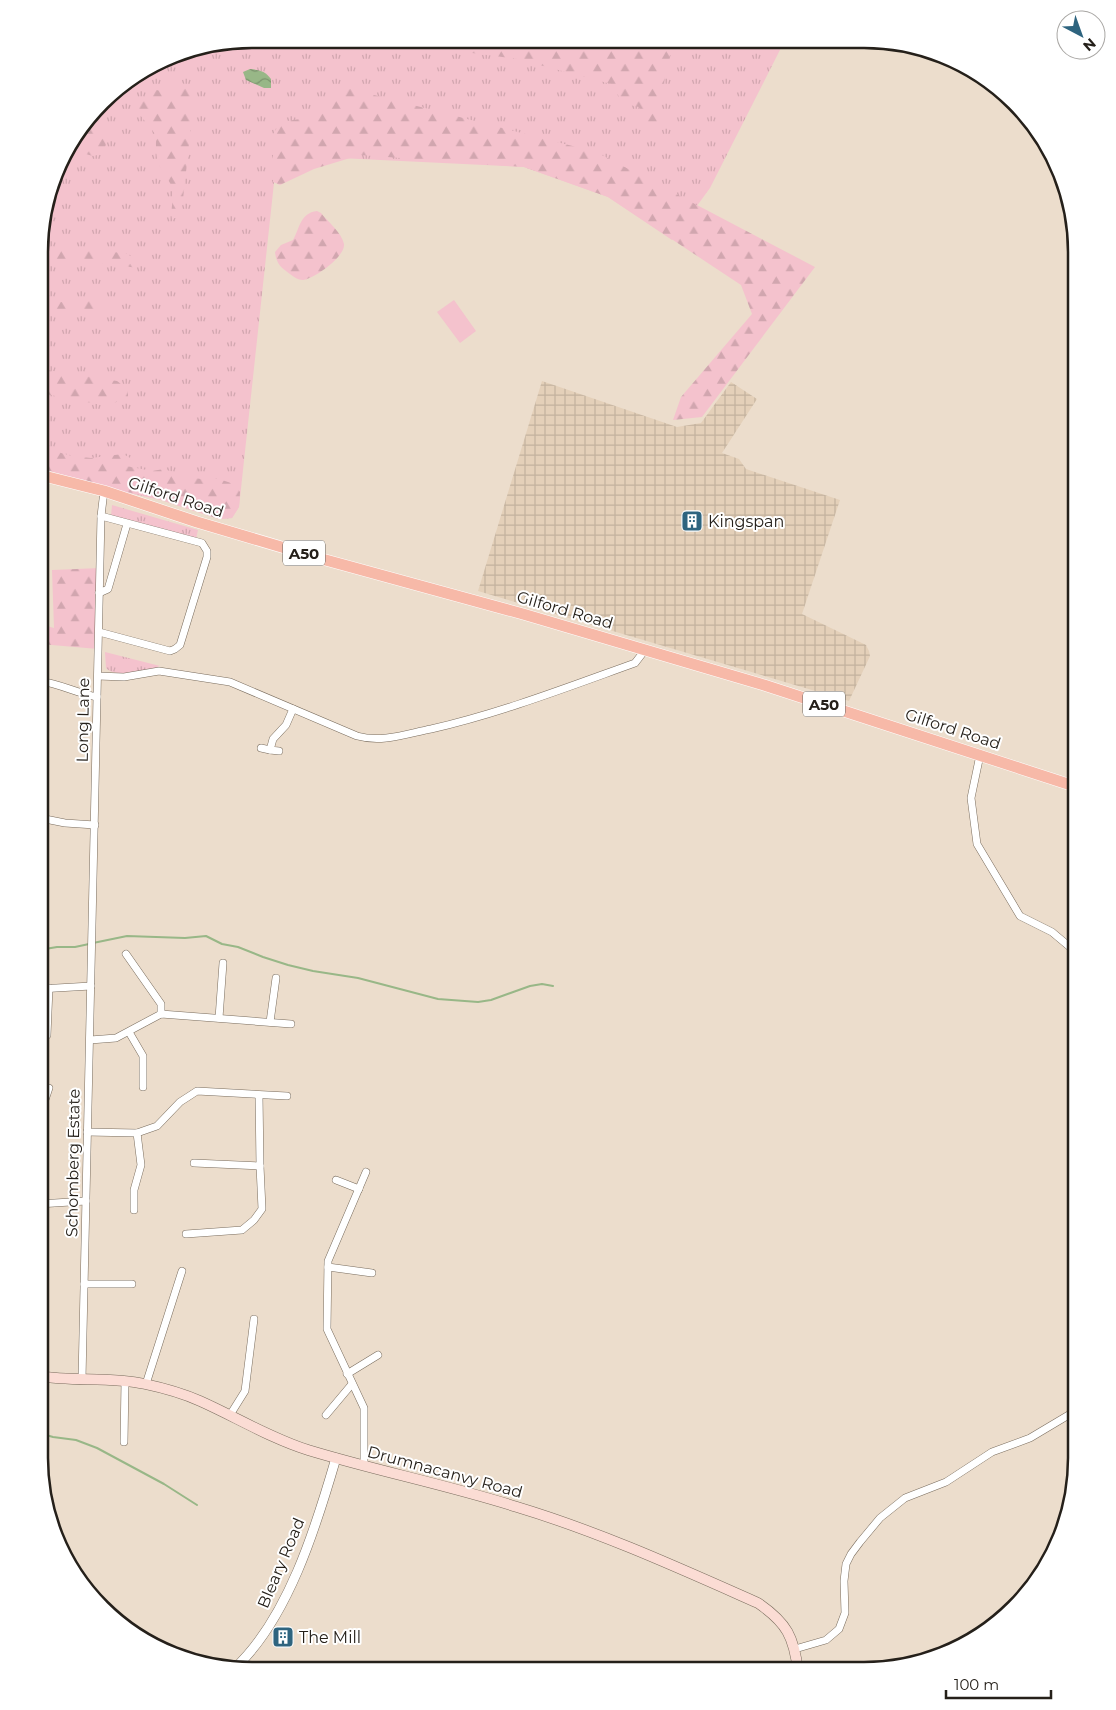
<svg xmlns="http://www.w3.org/2000/svg" width="1116" height="1710" font-family="Montserrat,sans-serif">
	<defs>
		<pattern id="industrial-grid" width="8" height="8" patternUnits="userSpaceOnUse" patternTransform="scale(1.25)"><rect width="8" height="8" fill="#e4d0b9"/><path d="M0 4h8M4 0v8" fill="none" stroke="#c3b29e"/></pattern>
		<pattern id="grass-tufts" width="24" height="20" patternUnits="userSpaceOnUse" patternTransform="scale(1.25)"><rect width="24" height="20" fill="#f4c2cd"/><path d="M3 7l-1-3M5 7V3M7 7l1-3M15 17l-1-3M17 17v-4M19 17l1-3" fill="none" stroke="#d1a6af"/></pattern>
		<pattern id="forest-firs" width="22" height="20" patternUnits="userSpaceOnUse" patternTransform="scale(1.25)"><rect width="22" height="20" fill="#f4c2cd"/><path d="M5 1l3.5 6h-7zM16 11l3.5 6h-7z" fill="#d1a6af"/></pattern>
		<pattern id="water-waves" width="16" height="10" patternUnits="userSpaceOnUse" patternTransform="scale(1.25)"><rect width="16" height="10" fill="#98b787"/><path d="M0 5q4-4 8 0t8 0" fill="none" stroke="#7c946e"/></pattern>
	</defs>
	<rect width="100%" height="100%" fill="#ecddcc"/>
	<path fill="url(#industrial-grid)" d="M 542,381 L 677,427 L 701,423 L 731,382 L 757,399 L 722,453 L 739,459 L 746,469 L 840,500 L 802,614 L 866,645 L 869,651 L 870,656 L 849,701 L 478,591 Z"/>
	<g fill="url(#grass-tufts)">
		<path d="M 252,39 L 785,40 L 710,188 L 672,240 L 608,197 L 524,167 L 277,155 L 239,507 L 232,518 L 219,519 L 161,500 L 120,491 L 40,468 L 41,224 L 61,157 L 111,92 L 170,55 Z"/>
		<path d="M 112,505 L 198,530 L 196,539 L 111,516 Z"/>
		<path d="M 105,652 L 160,666 C 148,671 114,678 106,668 Z"/>
	</g>
	<g fill="url(#forest-firs)">
		<path d="M 459,40 L 651,45 L 656,40 L 675,40 L 667,64 L 656,136 L 647,137 L 642,112 L 639,107 C 624,105 618,97 611,84 L 517,59 L 457,51 Z"/>
		<path d="M 182,83 L 192,88 L 190,136 L 182,208 L 178,217 L 172,219 C 170,208 175,197 172,187 C 169,180 165,176 162,170 C 155,161 156,146 156,135 L 137,111 L 139,103 L 155,90 L 167,91 Z"/>
		<path d="M 339,86 L 596,152 L 815,267 L 702,417 L 673,420 L 681,397 L 752,314 L 741,285 L 608,197 L 524,167 L 360,155 L 314,169 L 280,185 L 273,182 L 273,134 L 281,122 L 312,117 Z"/>
		<path d="M 94,114 C 103,129 112,137 102,154 L 93,156 L 67,149 Z"/>
		<path d="M 317,211 L 321,213 C 328,222 342,233 344,244 C 346,256 314,279 303,280 C 297,280 291,275 286,271 C 279,266 276,261 275,252 L 281,245 L 293,240 C 300,228 300,213 317,211 Z"/>
		<path d="M 41,246 L 125,253 L 140,261 L 139,265 C 134,269 129,267 123,265 L 66,262 L 40,259 Z"/>
		<path d="M 83,298 L 101,300 L 107,305 C 94,316 58,314 40,313 L 40,302 L 65,302 Z"/>
		<path d="M 40,369 L 117,381 L 128,389 L 128,397 L 107,406 L 40,393 Z"/>
		<path d="M 40,447 L 72,456 L 91,458 L 123,454 L 132,459 L 126,466 L 152,471 L 164,469 L 187,477 L 201,479 L 219,479 L 234,484 L 240,492 L 239,507 L 232,518 L 219,519 L 161,500 L 99,485 L 40,468 Z"/>
		<path d="M 100,568 L 98,649 L 40,644 L 40,624 L 54,628 L 52,570 Z"/>
	</g>
	<path fill="#f4c2cd" d="M 454,300 L 476,331 L 460,343 L 437,312 Z"/>
	<path fill="url(#water-waves)" d="M 250,69 C 260,70 265,71 271,79 L 271,88 L 264,88 L 246,80 L 243,72 Z"/>
	<g fill="none" stroke-linecap="round" stroke-linejoin="round">
		<g stroke="#98b787" stroke-width="2">
			<path d="M 93,943 L 127,936 L 185,938 L 206,936 L 222,944 L 238,947 L 263,957 L 288,965 L 313,971 L 358,978 L 438,999 L 478,1002 L 491,1000 L 530,986 L 542,984 L 553,986"/>
			<path d="M 39,950 L 57,947 L 75,947 L 89,944"/>
			<path d="M 39,1433 L 53,1437 L 76,1440 L 97,1448 L 164,1484 L 197,1505"/>
		</g>
		<g stroke="#796c5d" stroke-width="8">
			<g id="minor">
				<path d="M 99,593 L 108,589 L 127,524"/>
				<path d="M 99,632 L 170,651 L 175,649 L 180,645 L 207,557 L 207,551 L 202,543 L 101,516"/>
				<path d="M 98,676 L 124,677 L 159,671 L 230,682 L 357,736 C 382,743 406,734 431,729 C 501,713 568,687 635,663 L 645,650"/>
				<path d="M 40,681 C 60,684 77,693 97,697"/>
				<path d="M 261,748 L 270,750"/>
				<path d="M 279,751 L 270,750 L 273,739 L 286,725 L 293,709"/>
				<path d="M 980,755 L 971,798 L 977,844 L 1020,916 L 1052,932 L 1077,953"/>
				<path d="M 40,780 L 45,781"/>
				<path d="M 40,818 L 65,823 L 95,825"/>
				<path d="M 40,879 L 44,879"/>
				<path d="M 126,954 L 161,1004 L 161,1014"/>
				<path d="M 39,989 L 91,986"/>
				<path d="M 219,1018 L 223,963"/>
				<path d="M 270,1022 L 276,978"/>
				<path d="M 129,1032 L 143,1056 L 143,1087"/>
				<path d="M 47,1035 L 49,988"/>
				<path d="M 90,1040 L 116,1038 L 161,1014 L 291,1024"/>
				<path d="M 39,1118 L 49,1088"/>
				<path d="M 87,1132 L 137,1133 L 157,1126 L 180,1102 L 197,1091 L 287,1096"/>
				<path d="M 194,1163 L 260,1166"/>
				<path d="M 336,1180 L 359,1189"/>
				<path d="M 39,1193 L 42,1164 L 39,1157"/>
				<path d="M 39,1204 L 86,1201"/>
				<path d="M 134,1210 L 134,1190 L 141,1165 L 137,1133"/>
				<path d="M 186,1234 L 242,1230 L 254,1220 L 262,1209 L 260,1166 L 259,1095"/>
				<path d="M 328,1267 L 372,1273"/>
				<path d="M 84,1284 L 132,1284"/>
				<path d="M 347,1374 L 378,1355"/>
				<path d="M 82,1379 L 101,516 L 104,491"/>
				<path d="M 146,1384 L 182,1271"/>
				<path d="M 230,1415 L 245,1391 L 254,1319"/>
				<path d="M 326,1415 L 352,1384"/>
				<path d="M 124,1442 L 125,1382"/>
				<path d="M 364,1466 L 364,1408 L 327,1329 L 328,1261 L 366,1172"/>
				<path d="M 795,1649 L 826,1640 L 839,1629 L 845,1613 L 844,1581 L 846,1564 L 851,1554 L 860,1542 L 880,1518 L 905,1498 L 946,1482 L 992,1452 L 1030,1438 L 1077,1410"/>
			</g>
		</g>
		<g stroke="#796c5d" stroke-width="10">
			<path id="tertiary" d="M 234,1669 C 288,1619 316,1527 336,1458"/>
		</g>
		<g stroke="#796c5d" stroke-width="11">
			<path id="secondary" d="M 39,1376 C 74,1382 110,1376 145,1384 C 164,1388 182,1393 200,1401 C 236,1417 270,1438 308,1450 C 377,1471 448,1485 517,1507 C 600,1532 679,1568 758,1603 C 787,1623 794,1637 798,1671"/>
		</g>
		<g stroke="#fff" stroke-width="12">
			<path id="primary" d="M 40,475 L 104,491 L 197,522 L 322,559 L 523,614 L 764,685 L 1077,787"/>
		</g>
		<use href="#minor" stroke="#fff" stroke-width="7"/>
		<use href="#tertiary" stroke="#fff" stroke-width="9"/>
		<use href="#secondary" stroke="#fbdcd4" stroke-width="10"/>
		<use href="#primary" stroke="#f7b9a8" stroke-width="11"/>
	</g>
	<defs>
		<g id="building-square" transform="scale(1.125)"><rect x="-9" y="-9" width="18" height="18" rx="4" fill="#2e647f" stroke="#fff"/><path d="M-4-6H4V6H1V3H-1V6H-4ZM-2.5-4.3h1.7v1.8h-1.7ZM.8-4.3h1.7v1.8H.8ZM-2.5-1h1.7V.8h-1.7ZM.8-1h1.7V.8H.8Z" fill="#fff"/></g>
	</defs>
	<g fill-rule="evenodd">
		<use href="#building-square" x="692" y="521"/>
		<use href="#building-square" x="283" y="1637"/>
	</g>
	<g text-anchor="middle" dominant-baseline="central" stroke-width="4" stroke-linejoin="round" paint-order="stroke">
		<g fill="#fff" stroke="#66635f" stroke-width="1">
			<rect x="283" y="540.5" width="42" height="25" rx="4"/>
			<rect x="803" y="691.5" width="42" height="25" rx="4"/>
		</g>
		<g font-size="15" font-weight="bold" fill="#25201a">
			<text x="304" y="553">A50</text>
			<text x="824" y="704">A50</text>
		</g>
		<g font-size="16" fill="#25201a" stroke="#fff">
			<text transform="translate(176 497) rotate(18)">Gilford Road</text>
			<text transform="translate(565 610) rotate(16)">Gilford Road</text>
			<text transform="translate(83 720) rotate(-89)">Long Lane</text>
			<text transform="translate(953 729) rotate(18)">Gilford Road</text>
			<text transform="translate(73 1163) rotate(-89)">Schomberg Estate</text>
			<text transform="translate(445 1472) rotate(15)">Drumnacanvy Road</text>
			<text transform="translate(281 1563) rotate(-67)">Bleary Road</text>
		</g>
		<g font-size="16" fill="#25201a" stroke="#fff" text-anchor="start">
			<text x="708" y="521">Kingspan</text>
			<text x="299" y="1637">The Mill</text>
		</g>
	</g>
	<path d="M0 0H1116V1710H0ZM252 48H864A204 204 0 0 1 1068 252V1458A204 204 0 0 1 864 1662H252A204 204 0 0 1 48 1458V252A204 204 0 0 1 252 48Z" fill="#fff" fill-rule="evenodd"/>
	<path fill="none" stroke="#25201a" stroke-width="2.5" d="M252 48H864A204 204 0 0 1 1068 252V1458A204 204 0 0 1 864 1662H252A204 204 0 0 1 48 1458V252A204 204 0 0 1 252 48Z"/>
	<g transform="translate(1081 35) rotate(139)"><circle r="24" fill="#ffffff" stroke="#a8a6a3"/>
	<path d="M0-4L9 19L0 12L-9 19Z" fill="#2e647f"/>
	<text y="-8" font-size="14" font-weight="bold" text-anchor="middle" fill="#25201a">N</text>
	</g>
	<path d="M946 1690v8h105v-8" fill="none" stroke="#25201a" stroke-width="2.5"/>
	<text x="954" y="1690" font-size="15" fill="#25201a" stroke="#ffffff" stroke-width="4" paint-order="stroke">100 m</text>
</svg>
